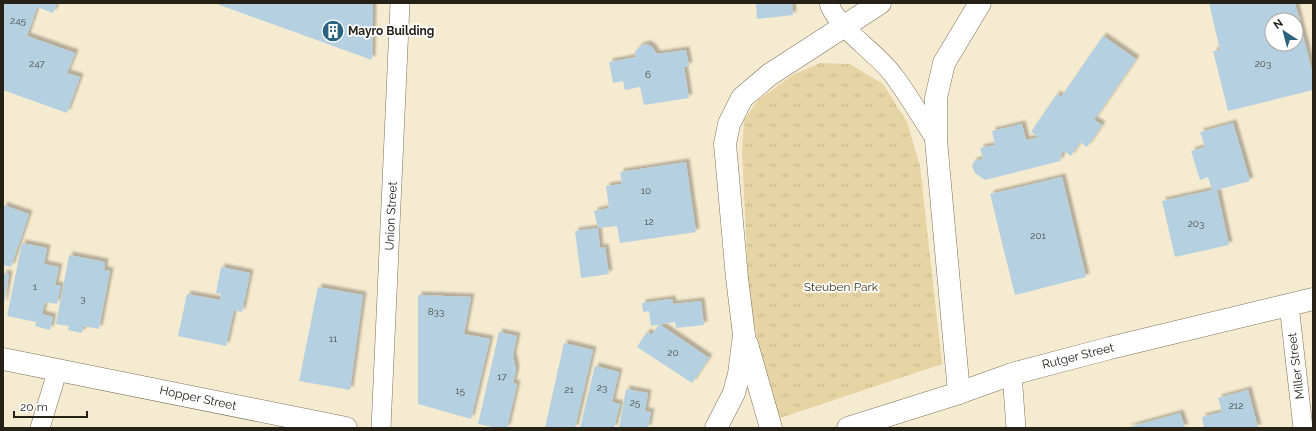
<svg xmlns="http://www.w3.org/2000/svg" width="1316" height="431" font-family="Raleway,sans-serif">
	<defs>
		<pattern id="park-tufts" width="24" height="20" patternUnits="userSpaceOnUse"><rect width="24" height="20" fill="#e7d4a4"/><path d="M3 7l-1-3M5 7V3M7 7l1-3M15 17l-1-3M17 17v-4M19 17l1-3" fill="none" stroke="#c6b68c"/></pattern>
		<filter id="shadow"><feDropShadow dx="3.5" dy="-3.5" stdDeviation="1" flood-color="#0004"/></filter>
	</defs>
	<rect width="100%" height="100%" fill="#f5ebd0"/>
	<path fill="url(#park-tufts)" d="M 820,63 L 850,64 L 883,84 L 907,122 L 920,166 L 942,364 L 780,418 L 761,359 L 749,297 L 742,152 L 744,120 L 759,99 L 793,75 Z"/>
	<g fill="#b5d0e0" fill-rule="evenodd" filter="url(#shadow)">
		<path d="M 3,3 L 57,3 L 53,13 L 37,7 L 27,36 L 75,53 L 67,73 L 80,77 L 67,113 L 3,90 Z"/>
		<path d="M 214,3 L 373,3 L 372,60 Z"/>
		<path d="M 756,3 L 792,3 L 793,15 L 757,19 Z"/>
		<path d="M 1209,3 L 1295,3 L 1313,75 L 1313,90 L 1228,111 L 1213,51 L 1220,50 ZM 1272,20 L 1296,20 L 1296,44 L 1272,44 Z"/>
		<path d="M 1103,36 L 1136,59 L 1094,120 L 1102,125 L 1087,147 L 1080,142 L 1071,156 L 1063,150 L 1060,161 L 985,180 L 975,173 L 972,166 L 974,161 L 983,159 L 980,148 L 995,145 L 992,131 L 1022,124 L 1026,140 L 1039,137 L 1031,132 L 1057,94 L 1061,97 Z"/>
		<path d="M 647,44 L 652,47 L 657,54 L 686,50 L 689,66 L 684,67 L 689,98 L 644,105 L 640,87 L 625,90 L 623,81 L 613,83 L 609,62 L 636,57 L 635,52 L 640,46 Z"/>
		<path d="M 1233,123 L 1250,181 L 1217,190 L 1229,245 L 1175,257 L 1162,201 L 1212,190 L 1208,177 L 1200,180 L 1191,151 L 1205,147 L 1200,132 Z"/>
		<path d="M 686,162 L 696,232 L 620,243 L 617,226 L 598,228 L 600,248 L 605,247 L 609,274 L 581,278 L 575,231 L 598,228 L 594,211 L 609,208 L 606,186 L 622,184 L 620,172 Z"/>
		<path d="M 1062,177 L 1086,277 L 1015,295 L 990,194 Z"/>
		<path d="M 3,205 L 29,214 L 11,267 L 3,265 Z"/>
		<path d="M 22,243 L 47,248 L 44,264 L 59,267 L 55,285 L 61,286 L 57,304 L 45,302 L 42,314 L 53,317 L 50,330 L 35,326 L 36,322 L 7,316 Z"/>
		<path d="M 69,255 L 105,262 L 104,270 L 110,271 L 99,329 L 83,326 L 82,333 L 68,330 L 69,326 L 56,324 Z"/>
		<path d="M 221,267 L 250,273 L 242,312 L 234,310 L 226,346 L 178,336 L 187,294 L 220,300 L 221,294 L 216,293 Z"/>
		<path d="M 3,273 L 9,274 L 4,303 L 3,303 Z"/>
		<path d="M 318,287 L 363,295 L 350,390 L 299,381 Z"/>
		<path d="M 418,295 L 471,297 L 464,334 L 490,339 L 471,419 L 418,404 Z"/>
		<path d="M 672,299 L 673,304 L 701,301 L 704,325 L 676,328 L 675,322 L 651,326 L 649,311 L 643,312 L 642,303 Z"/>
		<path d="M 659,324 L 709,358 L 692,383 L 637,347 L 647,332 L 652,335 Z"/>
		<path d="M 499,332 L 517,336 L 513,355 L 516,370 L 513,383 L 517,384 L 507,428 L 498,428 L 478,424 Z"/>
		<path d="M 564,343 L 593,350 L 575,428 L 545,428 Z"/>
		<path d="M 595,366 L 619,372 L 612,402 L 620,404 L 614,428 L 580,428 Z"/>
		<path d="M 626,389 L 648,393 L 645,411 L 651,412 L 648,428 L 619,428 Z"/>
		<path d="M 1248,390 L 1258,428 L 1204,428 L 1202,417 L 1222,412 L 1218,398 Z"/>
		<path d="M 1180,413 L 1185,428 L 1126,428 Z"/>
	</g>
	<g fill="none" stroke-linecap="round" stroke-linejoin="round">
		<g stroke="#7c725b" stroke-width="20">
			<g id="minor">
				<path d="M 829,3 C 837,29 878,53 894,76 C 909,96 922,119 936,140"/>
				<path d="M 1289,305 L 1303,428"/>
				<path d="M 1012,374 L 1016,428"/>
				<path d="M 40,428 L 58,369"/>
				<path d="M 381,428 L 400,3"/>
			</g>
		</g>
		<g stroke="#7c725b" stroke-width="23">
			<g id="tertiary">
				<path d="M 747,344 L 771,428"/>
				<path d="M 3,359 L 346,428"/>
				<path d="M 959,393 L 936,140 L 936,98 L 944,63 L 980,3"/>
				<path d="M 716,428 L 734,393 L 739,374 L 744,335 L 737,278 L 725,144 L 729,124 L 742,98 L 769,75 L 880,3"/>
				<path d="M 848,428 L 959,393 L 1012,374 L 1110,348 L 1313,299"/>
			</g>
		</g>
		<use href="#minor" stroke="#fff" stroke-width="19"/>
		<use href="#tertiary" stroke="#fff" stroke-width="22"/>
	</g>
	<defs>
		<g id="building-disc" transform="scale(1.15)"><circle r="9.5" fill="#2b627d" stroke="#fff"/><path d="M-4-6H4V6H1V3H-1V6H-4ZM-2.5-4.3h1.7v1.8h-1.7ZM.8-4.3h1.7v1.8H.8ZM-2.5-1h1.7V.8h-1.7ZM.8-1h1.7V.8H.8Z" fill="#fff"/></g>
	</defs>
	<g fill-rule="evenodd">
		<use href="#building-disc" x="333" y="31"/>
	</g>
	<g text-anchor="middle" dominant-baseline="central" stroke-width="3.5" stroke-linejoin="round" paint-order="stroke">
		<g font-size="10" fill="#494d49">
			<text x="18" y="20">245</text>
			<text x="37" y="63">247</text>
			<text x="1263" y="63">203</text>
			<text x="648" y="74">6</text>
			<text x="646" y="190">10</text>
			<text x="649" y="221">12</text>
			<text x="1196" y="223">203</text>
			<text x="1038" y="235">201</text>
			<text x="35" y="286">1</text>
			<text x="83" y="298">3</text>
			<text x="436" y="311">833</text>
			<text x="333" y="338">11</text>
			<text x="673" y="352">20</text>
			<text x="502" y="376">17</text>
			<text x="602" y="387">23</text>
			<text x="569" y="389">21</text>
			<text x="460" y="390">15</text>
			<text x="635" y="402">25</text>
			<text x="1236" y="405">212</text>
		</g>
		<g font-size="12" font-weight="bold" fill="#252117" stroke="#fff" text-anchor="start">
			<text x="348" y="31">Mayro Building</text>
		</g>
		<g font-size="12" fill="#252117" stroke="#fff">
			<text transform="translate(391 216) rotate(-87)">Union Street</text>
			<text transform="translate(1078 356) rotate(-14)">Rutger Street</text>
			<text transform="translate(1296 366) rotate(-97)">Miller Street</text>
			<text transform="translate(198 398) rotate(12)">Hopper Street</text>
		</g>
		<g font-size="12" fill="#3f3416" stroke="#fff">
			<text x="841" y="287">Steuben Park</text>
		</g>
	</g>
	<rect width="1316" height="431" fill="none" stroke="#252117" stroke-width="8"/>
	<g transform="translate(1284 32) rotate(324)"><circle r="19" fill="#ffffff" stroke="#a8a6a2"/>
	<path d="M0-3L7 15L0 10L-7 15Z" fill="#2b627d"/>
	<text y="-6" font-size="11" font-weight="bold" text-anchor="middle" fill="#252117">N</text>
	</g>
	<path d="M14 411v6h73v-6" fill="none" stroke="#252117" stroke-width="2"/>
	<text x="20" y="411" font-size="12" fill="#252117" stroke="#ffffff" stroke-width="3" paint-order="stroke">20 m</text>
</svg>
